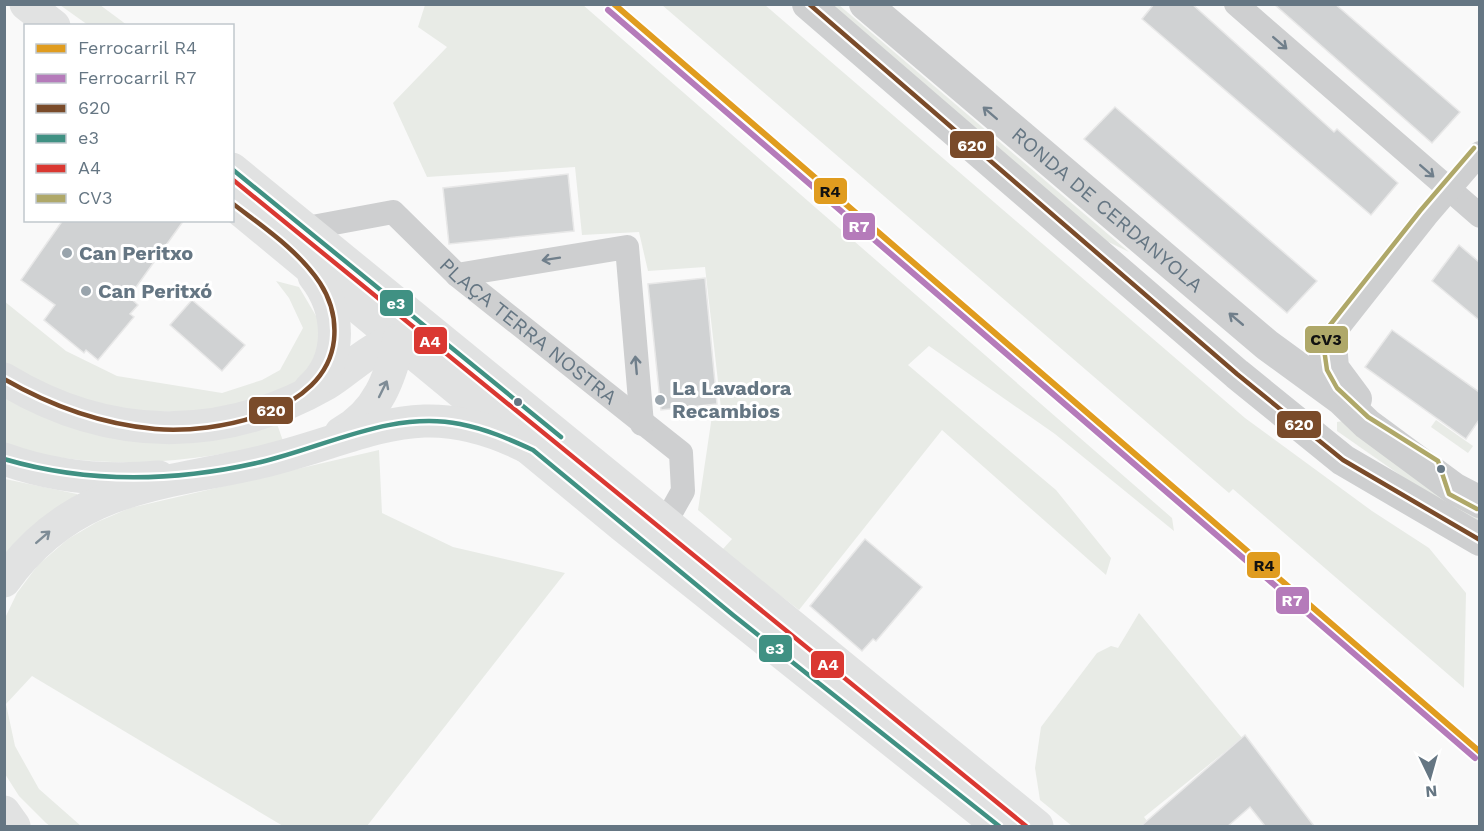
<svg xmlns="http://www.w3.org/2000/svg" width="1484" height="831" font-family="'Work Sans',sans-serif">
	<rect width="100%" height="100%" fill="#f9f9f9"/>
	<g fill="#e8ebe6">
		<path d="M 60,5 L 100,5 L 127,25 L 88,25 Z"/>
		<path d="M 425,5 L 583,5 L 1172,518 L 1174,531 L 1055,434 L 929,346 L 908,365 L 1056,490 L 1111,558 L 1106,575 L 942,430 L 799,610 L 722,550 L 732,539 L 698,510 L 713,409 L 721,408 L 705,267 L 648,271 L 639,232 L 582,235 L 575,167 L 427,177 L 393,103 L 447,47 L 418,27 Z"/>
		<path d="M 662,5 L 765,5 L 1245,418 L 1372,511 L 1429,548 L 1466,593 L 1464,688 L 1233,489 L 1229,493 Z"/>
		<path d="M 822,5 L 839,5 L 1129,252 L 1084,230 Z"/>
		<path d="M 276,281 L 299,287 L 319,321 L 320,353 L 303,381 L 236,410 L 111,413 L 5,366 L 4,301 L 66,351 L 117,376 L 222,393 L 262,380 L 280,370 L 303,328 L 289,298 Z"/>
		<path d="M 4,392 L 41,411 L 276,421 L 283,441 C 187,465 102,471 5,447 Z"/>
		<path d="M 1436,420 L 1473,446 L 1468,453 L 1431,427 Z"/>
		<path d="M 1343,421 L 1479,513 L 1479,525 L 1420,489 L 1337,431 L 1337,422 Z"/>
		<path d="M 379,450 L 382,513 L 453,547 L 565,573 L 367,826 L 283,826 L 32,676 L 6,704 L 15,746 L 39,789 L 81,826 L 50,826 L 46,823 L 19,796 L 5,774 L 5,618 L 17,593 L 38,565 L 68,539 L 97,522 L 130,508 Z"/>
		<path d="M 5,479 L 77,494 L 79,497 L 5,556 Z"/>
		<path d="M 1139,613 L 1242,738 L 1144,817 L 1151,826 L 1072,826 L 1040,800 L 1035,768 L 1041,727 L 1097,653 L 1111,646 L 1118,648 Z"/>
	</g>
	<g fill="#d0d2d3" stroke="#e8e8e8" stroke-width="1.5">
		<path d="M 1154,4 L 1192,4 L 1334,132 L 1337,129 L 1398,183 L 1371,215 L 1142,19 Z"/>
		<path d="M 1274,4 L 1335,4 L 1460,112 L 1432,143 Z"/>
		<path d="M 1115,107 L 1317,281 L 1287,313 L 1084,139 Z"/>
		<path d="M 568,174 L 574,231 L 449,244 L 443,188 Z"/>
		<path d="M 63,220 L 184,220 L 129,297 L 138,305 L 130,314 L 134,317 L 98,360 L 86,350 L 84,353 L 44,320 L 55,305 L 21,280 Z"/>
		<path d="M 1459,245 L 1479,262 L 1479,320 L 1432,281 Z"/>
		<path d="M 705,278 L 717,404 L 661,410 L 648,284 Z"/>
		<path d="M 192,300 L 245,345 L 222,371 L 170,325 Z"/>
		<path d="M 1392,330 L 1479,392 L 1479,420 L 1466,439 L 1365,367 Z"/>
		<path d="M 865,539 L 922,587 L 876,641 L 873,639 L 862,651 L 810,606 Z"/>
		<path d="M 1245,735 L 1314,826 L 1265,826 L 1250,807 L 1228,826 L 1141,826 Z"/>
	</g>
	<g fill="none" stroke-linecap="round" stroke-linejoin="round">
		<g stroke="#cecfd0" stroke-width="24">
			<path d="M 1236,4 L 1480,216"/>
			<path id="s1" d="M 307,228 L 393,212 L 457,275 L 681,453 L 683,491 L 665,523"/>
			<path d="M 457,275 L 627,247 L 642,424"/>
			<path d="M 1321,356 L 1336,330 L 1426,216 L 1480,153"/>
		</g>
		<g stroke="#cecfd0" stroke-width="32">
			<path d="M 808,4 L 1237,374 L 1343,460 L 1480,540"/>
			<path id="s2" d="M 865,4 L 1267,345 L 1341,399 L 1367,424 L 1455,489 L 1480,502"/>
			<path d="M 1331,343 L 1333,368 L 1356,399"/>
		</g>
		<g stroke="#e1e2e2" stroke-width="33">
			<path d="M 26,4 L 54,26"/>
			<path d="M 232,169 L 1037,826"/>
			<path d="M 232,203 L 623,526 L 999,826"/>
			<path d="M 4,379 C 108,442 221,444 326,384 C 353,368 384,331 418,341"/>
			<path d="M 310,389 C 344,359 340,309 314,276"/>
			<path d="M 4,459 C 54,477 107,482 159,477"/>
		</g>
		<g stroke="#e1e2e2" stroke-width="33">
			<path d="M 341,433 C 378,413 390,378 399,340"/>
			<path d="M 4,581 C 73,485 157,486 261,462 C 370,436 421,391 533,450"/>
			<path d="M 4,812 L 14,826"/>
		</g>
		<g stroke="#fff" stroke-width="9">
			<g id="bus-1">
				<path d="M 809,4 L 1237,374 L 1343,460 L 1480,540"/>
				<path d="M 4,379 C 51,406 101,424 155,429 C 216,434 326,413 334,340 C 336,320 331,300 320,283 C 298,250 263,227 232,203"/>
			</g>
		</g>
		<g stroke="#fff" stroke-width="9">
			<g id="bus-2">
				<path d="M 232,169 L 561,437"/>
				<path d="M 4,459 C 89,484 175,482 261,462 C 325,447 393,410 460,424 C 486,429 509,439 533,450 L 733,615 L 999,826"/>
			</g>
		</g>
		<g stroke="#fff" stroke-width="9">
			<path id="bus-3" d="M 232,179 L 1026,826"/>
		</g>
		<g stroke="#fff" stroke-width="9">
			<path id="bus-4" d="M 1474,148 L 1420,211 L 1330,325 L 1324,349 L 1327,370 L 1337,388 L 1368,417 L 1438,461 L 1449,494 L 1477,509"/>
		</g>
		<use href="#bus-1" stroke="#7a4b2a" stroke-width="4.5"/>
		<use href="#bus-2" stroke="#409183" stroke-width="4.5"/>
		<use href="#bus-3" stroke="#da3832" stroke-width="4.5"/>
		<use href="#bus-4" stroke="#afa869" stroke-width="4.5"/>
		<g stroke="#fff" stroke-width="10">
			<path id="rail-1" d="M 614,4 L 1480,752"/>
		</g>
		<g stroke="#fff" stroke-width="10">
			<path id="rail-2" d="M 608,10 L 1475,758"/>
		</g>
		<use href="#rail-1" stroke="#e09c1f" stroke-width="6"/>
		<use href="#rail-2" stroke="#b57bba" stroke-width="6"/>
	</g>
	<defs><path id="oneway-shaft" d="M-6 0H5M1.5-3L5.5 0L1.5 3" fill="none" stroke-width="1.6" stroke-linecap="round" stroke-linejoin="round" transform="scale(1.5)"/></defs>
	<g stroke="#707f8b">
		<use href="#oneway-shaft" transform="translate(1280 43) rotate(41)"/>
		<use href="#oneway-shaft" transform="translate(990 113) rotate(-139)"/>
		<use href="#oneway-shaft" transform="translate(1427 171) rotate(41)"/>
		<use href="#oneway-shaft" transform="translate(551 259) rotate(171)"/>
		<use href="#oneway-shaft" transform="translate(1236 319) rotate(-140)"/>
		<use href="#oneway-shaft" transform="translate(636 365) rotate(-95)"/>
	</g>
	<g stroke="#7e8c96">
		<use href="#oneway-shaft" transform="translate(383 389) rotate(-64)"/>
		<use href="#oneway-shaft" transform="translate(43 537) rotate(-41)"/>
	</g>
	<g fill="#99a4ac" stroke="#fff" stroke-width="2">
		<circle cx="67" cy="253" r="6"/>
		<circle cx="86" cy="291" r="6"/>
		<circle cx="660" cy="400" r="6"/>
	</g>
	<g fill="#657683" stroke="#fff" stroke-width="2">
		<circle cx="518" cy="402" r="5"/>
		<circle cx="1441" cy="469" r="5"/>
	</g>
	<g text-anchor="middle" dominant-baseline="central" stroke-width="6" stroke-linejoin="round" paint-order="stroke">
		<g font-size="20" fill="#657683" stroke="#fff">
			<text stroke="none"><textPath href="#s2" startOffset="318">RONDA DE CERDANYOLA</textPath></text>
			<text stroke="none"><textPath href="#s1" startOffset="268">PLAÇA TERRA NOSTRA</textPath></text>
		</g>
		<g font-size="20" font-weight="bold" fill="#657683" stroke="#fff" text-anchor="start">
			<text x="79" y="253">Can Peritxo</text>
			<text x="98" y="291">Can Peritxó</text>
			<text x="672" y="388">La Lavadora<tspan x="672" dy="23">Recambios</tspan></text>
		</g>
	</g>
	<g stroke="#fff" stroke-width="2">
		<rect x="949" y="130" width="46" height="29" rx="6" fill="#7a4b2a"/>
		<rect x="813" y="177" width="35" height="28" rx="6" fill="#e09c1f"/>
		<rect x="842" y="212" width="34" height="29" rx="6" fill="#b57bba"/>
		<rect x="379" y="289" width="35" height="28" rx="6" fill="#409183"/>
		<rect x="1304" y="325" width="45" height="29" rx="6" fill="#afa869"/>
		<rect x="413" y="326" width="35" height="29" rx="6" fill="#da3832"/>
		<rect x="248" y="396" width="46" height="29" rx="6" fill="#7a4b2a"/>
		<rect x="1276" y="410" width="46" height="29" rx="6" fill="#7a4b2a"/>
		<rect x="1246" y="551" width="35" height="28" rx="6" fill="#e09c1f"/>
		<rect x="1275" y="586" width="35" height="29" rx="6" fill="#b57bba"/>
		<rect x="758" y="634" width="35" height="29" rx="6" fill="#409183"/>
		<rect x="810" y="650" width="35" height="29" rx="6" fill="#da3832"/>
	</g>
	<g font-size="16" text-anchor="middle" font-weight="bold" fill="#fff">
		<text x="972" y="151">620</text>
		<text x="859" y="232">R7</text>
		<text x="396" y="309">e3</text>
		<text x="430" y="347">A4</text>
		<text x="271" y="416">620</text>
		<text x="1299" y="430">620</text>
		<text x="1292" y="606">R7</text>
		<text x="775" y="654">e3</text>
		<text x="828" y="670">A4</text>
	</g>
	<g font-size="16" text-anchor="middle" font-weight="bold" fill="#111">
		<text x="830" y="197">R4</text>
		<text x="1326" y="345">CV3</text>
		<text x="1264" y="571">R4</text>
	</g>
	<rect width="1484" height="831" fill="none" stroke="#657683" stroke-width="12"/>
	<rect x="24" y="24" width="210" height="198" fill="#ffffff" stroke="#c1c8cd" stroke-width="1.5"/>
	<rect x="36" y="44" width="30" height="9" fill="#e09c1f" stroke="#c1c8cd" stroke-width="1.5"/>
	<text x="78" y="54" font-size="18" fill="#657683">Ferrocarril R4</text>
	<rect x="36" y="74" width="30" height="9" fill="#b57bba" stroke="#c1c8cd" stroke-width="1.5"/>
	<text x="78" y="84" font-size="18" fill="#657683">Ferrocarril R7</text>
	<rect x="36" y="104" width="30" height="9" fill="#7a4b2a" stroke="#c1c8cd" stroke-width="1.5"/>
	<text x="78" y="114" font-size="18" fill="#657683">620</text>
	<rect x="36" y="134" width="30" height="9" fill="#409183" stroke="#c1c8cd" stroke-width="1.5"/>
	<text x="78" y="144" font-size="18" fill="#657683">e3</text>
	<rect x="36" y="164" width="30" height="9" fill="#da3832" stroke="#c1c8cd" stroke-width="1.5"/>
	<text x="78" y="174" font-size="18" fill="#657683">A4</text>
	<rect x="36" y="194" width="30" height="9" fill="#afa869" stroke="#c1c8cd" stroke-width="1.5"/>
	<text x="78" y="204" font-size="18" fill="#657683">CV3</text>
	<g transform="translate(1430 777) rotate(175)" stroke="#ffffff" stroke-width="4.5" paint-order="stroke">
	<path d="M0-4.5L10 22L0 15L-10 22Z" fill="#657683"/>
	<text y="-9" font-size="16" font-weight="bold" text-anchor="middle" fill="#657683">N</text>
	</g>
</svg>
